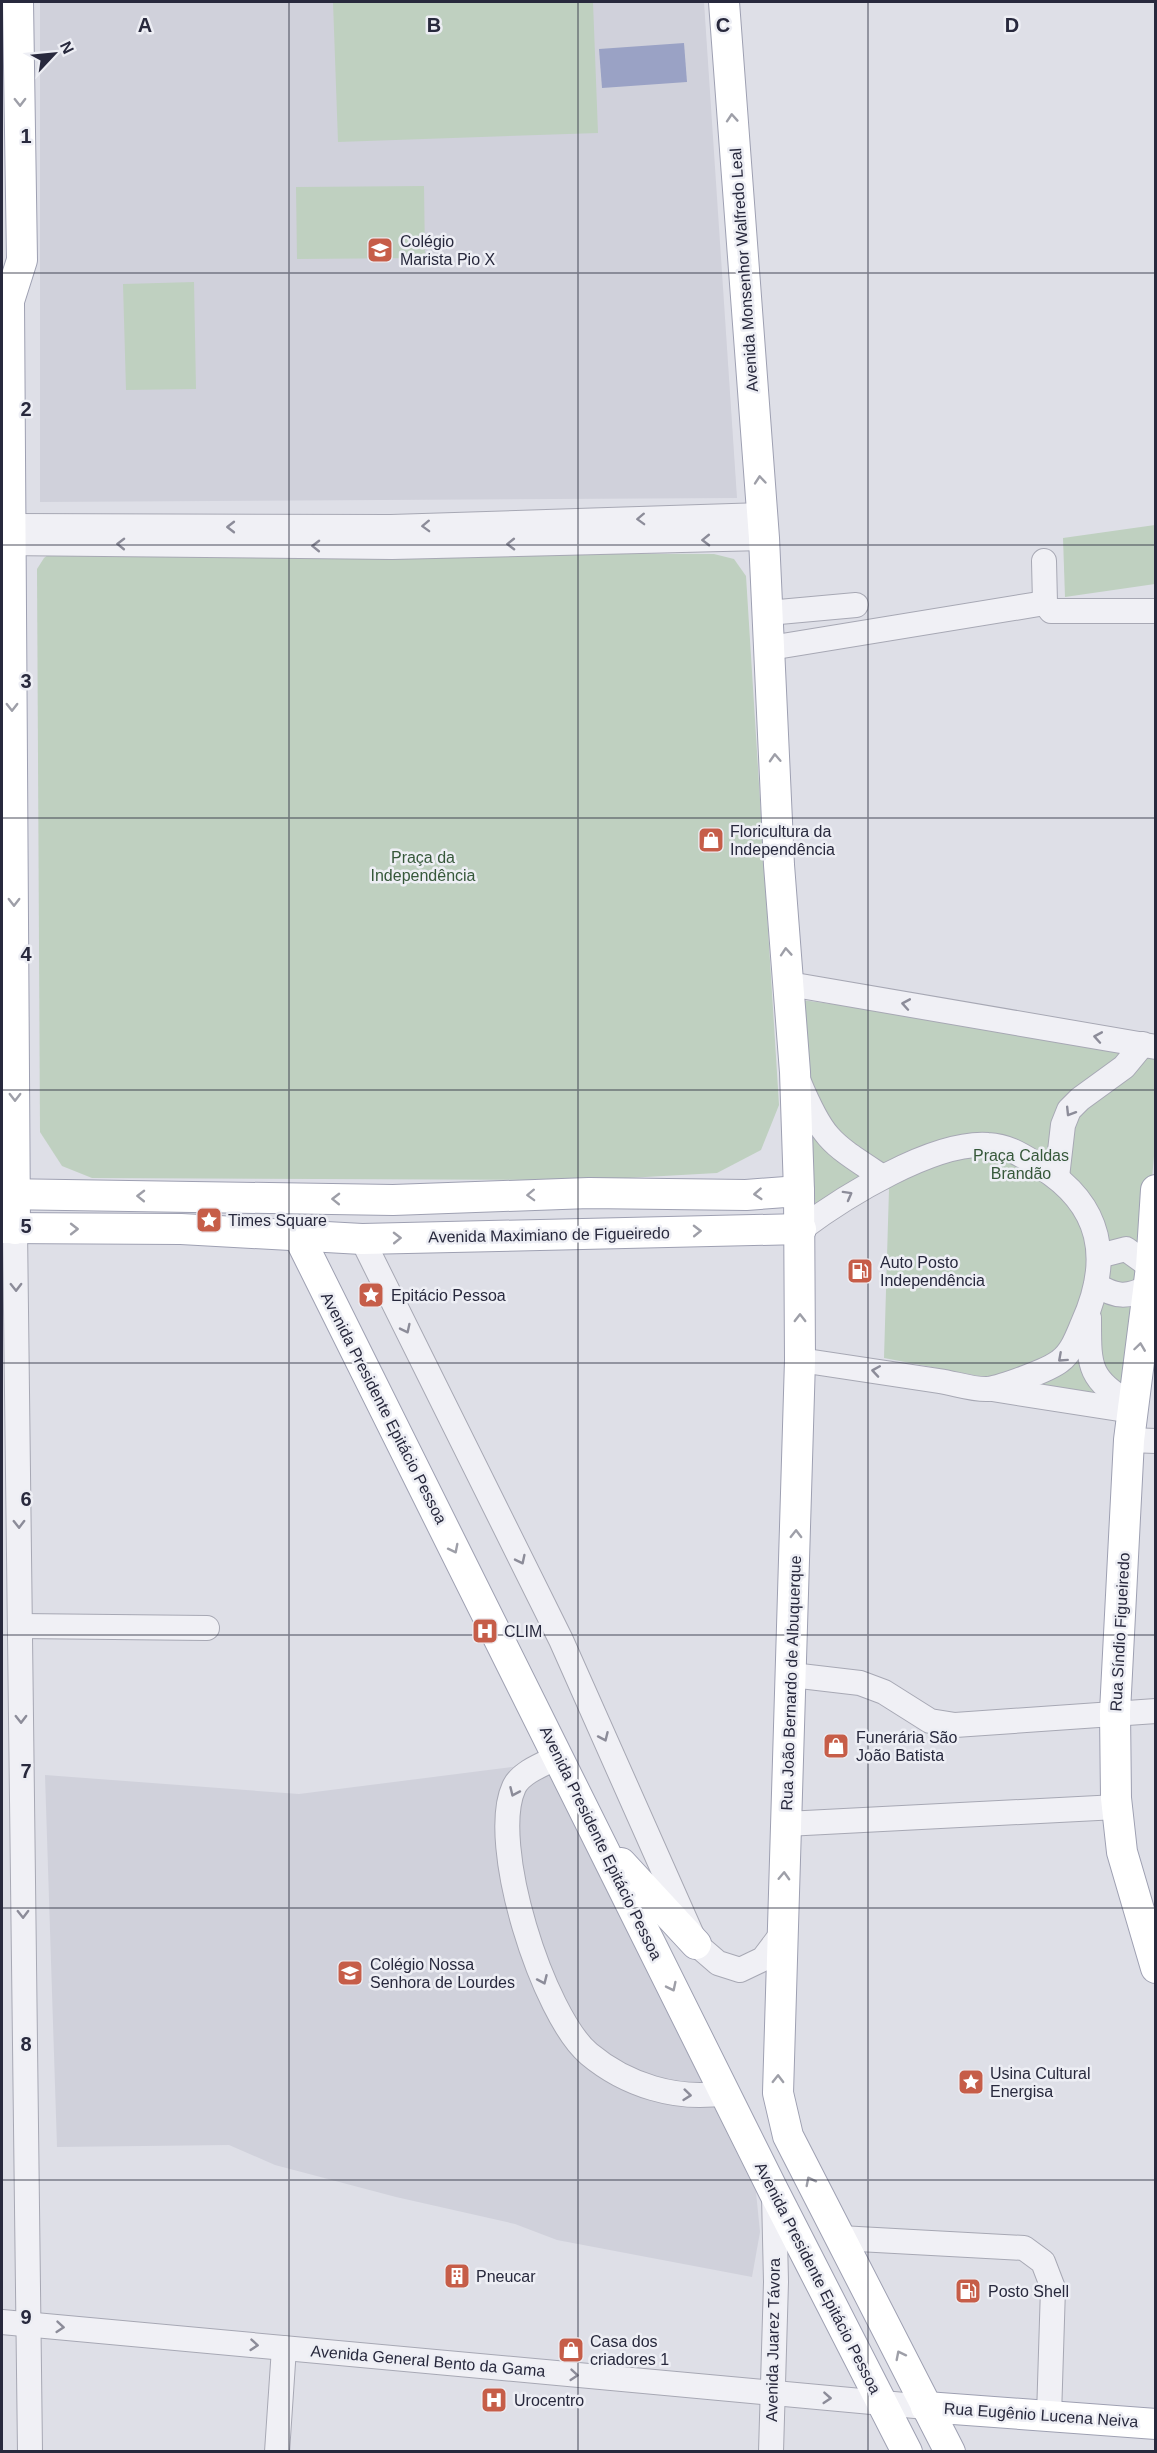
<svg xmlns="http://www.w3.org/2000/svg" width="1157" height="2453" font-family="Helvetica,sans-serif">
	<rect width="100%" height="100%" fill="#dedfe7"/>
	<g fill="#d0d1db">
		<path d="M 40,2 L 704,2 L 737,498 L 40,502 Z"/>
		<path d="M 544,1763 L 756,2192 L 760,2232 L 752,2277 L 557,2240 L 515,2224 L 396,2197 L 275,2165 L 229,2145 L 57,2147 L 45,1775 L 299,1794 Z"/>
	</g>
	<g fill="#bfd0c0">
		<path d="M 333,2 L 593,2 L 598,133 L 338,142 Z"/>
		<path d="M 424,186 L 425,258 L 297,259 L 296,187 Z"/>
		<path d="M 194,282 L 196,389 L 126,390 L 123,284 Z"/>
		<path d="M 1155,525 L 1155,584 L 1065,597 L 1063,538 Z"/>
		<path d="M 53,551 L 714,554 L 734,559 L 746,576 L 779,1105 L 761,1150 L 717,1173 L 592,1180 L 92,1178 L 62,1166 L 40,1132 L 37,569 L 44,558 Z"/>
		<path d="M 802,1000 L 1155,1048 L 1155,1145 L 1132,1405 L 884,1358 L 889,1189 L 815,1203 Z"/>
	</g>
	<path fill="#9aa2c5" d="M 684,43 L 687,82 L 602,88 L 599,49 Z"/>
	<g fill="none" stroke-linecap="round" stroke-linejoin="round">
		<g stroke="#a7a8b4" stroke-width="26">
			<g id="minor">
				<path d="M 12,526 L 391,527 L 763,515"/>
				<path d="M 2,543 L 392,547 L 764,538"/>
				<path d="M 1044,561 L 1045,603 L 1051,611 L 1156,611"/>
				<path d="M 768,613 L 856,605"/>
				<path d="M 770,648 L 1045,603"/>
				<path d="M 789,984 L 1156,1047"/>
				<path d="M 799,1082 C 823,1140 831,1143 881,1176"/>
				<path d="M 1057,1177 L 1063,1125 L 1069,1110 L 1080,1099 L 1124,1067 L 1143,1044"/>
				<path d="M 15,1229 L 30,2452"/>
				<path d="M 362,1239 L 561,1640 L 696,1944 L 718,1963 L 740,1970 L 763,1959 L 781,1935"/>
				<path d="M 1099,1256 L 1126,1249 L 1151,1267"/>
				<path d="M 1096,1285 C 1116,1297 1127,1298 1148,1287"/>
				<path d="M 1089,1318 C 1089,1368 1088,1378 1132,1405"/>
				<path d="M 800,1360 C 846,1367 892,1374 939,1381 C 954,1383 973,1390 988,1389 C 1002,1387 1049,1370 1060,1361 C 1072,1352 1077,1337 1083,1323 C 1112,1259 1102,1205 1041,1167 C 1023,1156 1009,1146 988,1145 C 933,1141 844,1197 801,1229"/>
				<path d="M 992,1389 L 1132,1411"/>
				<path d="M 1129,1440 L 1156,1441"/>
				<path d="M 20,1626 L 207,1628"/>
				<path d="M 792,1675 L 860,1683 L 884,1692 L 930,1721 L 955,1725 L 1156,1711"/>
				<path d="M 558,1757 C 544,1764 521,1772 514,1787 C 488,1843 543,2015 589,2054 C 626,2085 677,2101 725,2093"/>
				<path d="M 786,1824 L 1117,1807"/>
				<path d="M 840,2238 L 1024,2248 L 1043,2262 L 1053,2288 L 1049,2416"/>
				<path d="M 2,2322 L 926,2407"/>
				<path d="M 277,2452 L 284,2348"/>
				<path d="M 771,2452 L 776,2282 L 774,2195"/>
			</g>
		</g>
		<g stroke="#9ea0b2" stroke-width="32">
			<g id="major">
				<path d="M 724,2 L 764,538 L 779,865 L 795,1072 L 799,1191"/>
				<path d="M 1156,1190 L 1151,1267 L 1129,1440 L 1115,1712 L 1116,1798 L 1122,1852 L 1156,1968"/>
				<path d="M 2,1194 L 393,1200 L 589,1193 L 746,1195 L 799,1191 L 800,1360 L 778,2093 L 788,2136 L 950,2452"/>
				<path d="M 2,1228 L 181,1229 L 362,1239 L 801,1229"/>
				<path d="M 15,1229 L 9,301 L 22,260 L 18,2"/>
				<path d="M 297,1233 L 774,2192 L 907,2452"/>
				<path d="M 621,1863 L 696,1944"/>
				<path d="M 926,2407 L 1156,2424"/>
			</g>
		</g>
		<use href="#minor" stroke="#f0f0f5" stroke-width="24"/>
		<use href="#major" stroke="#fff" stroke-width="30"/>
	</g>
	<defs><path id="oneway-chevron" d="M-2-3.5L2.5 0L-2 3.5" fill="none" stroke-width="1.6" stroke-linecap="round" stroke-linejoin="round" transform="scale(1.5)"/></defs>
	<g stroke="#9e9fa8">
		<use href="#oneway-chevron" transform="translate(20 102) rotate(89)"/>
		<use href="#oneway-chevron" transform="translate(732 118) rotate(-94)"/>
		<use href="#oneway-chevron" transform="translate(760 480) rotate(-95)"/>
		<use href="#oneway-chevron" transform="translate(12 707) rotate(90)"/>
		<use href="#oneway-chevron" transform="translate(775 758) rotate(-93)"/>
		<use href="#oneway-chevron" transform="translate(14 902) rotate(90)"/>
		<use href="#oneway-chevron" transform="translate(786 952) rotate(-94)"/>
		<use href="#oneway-chevron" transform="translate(15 1097) rotate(90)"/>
		<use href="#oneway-chevron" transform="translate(758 1194) rotate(176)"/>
		<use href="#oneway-chevron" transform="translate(531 1195) rotate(178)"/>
		<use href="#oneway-chevron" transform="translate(141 1196) rotate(-179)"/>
		<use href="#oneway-chevron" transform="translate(336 1199) rotate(-179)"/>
		<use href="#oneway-chevron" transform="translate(74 1229)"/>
		<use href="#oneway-chevron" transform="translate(697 1231) rotate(-1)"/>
		<use href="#oneway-chevron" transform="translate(397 1238) rotate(-1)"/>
		<use href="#oneway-chevron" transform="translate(800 1318) rotate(-90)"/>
		<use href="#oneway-chevron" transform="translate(1140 1347) rotate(-82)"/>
		<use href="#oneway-chevron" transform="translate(796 1534) rotate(-89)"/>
		<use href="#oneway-chevron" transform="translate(454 1549) rotate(63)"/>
		<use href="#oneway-chevron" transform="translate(784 1876) rotate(-88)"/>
		<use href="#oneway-chevron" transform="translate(672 1987) rotate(64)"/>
		<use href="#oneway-chevron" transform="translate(778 2079) rotate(-89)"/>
		<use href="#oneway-chevron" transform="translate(810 2181) rotate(-117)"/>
		<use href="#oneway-chevron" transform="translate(900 2355) rotate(-117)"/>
	</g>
	<g stroke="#8c8c99">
		<use href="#oneway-chevron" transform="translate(641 519) rotate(178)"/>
		<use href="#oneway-chevron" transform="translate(426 526) rotate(178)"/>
		<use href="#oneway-chevron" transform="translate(231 527) rotate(-180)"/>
		<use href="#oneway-chevron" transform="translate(706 540) rotate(179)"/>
		<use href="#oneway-chevron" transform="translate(121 544) rotate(-179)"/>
		<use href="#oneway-chevron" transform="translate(511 544) rotate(179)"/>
		<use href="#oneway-chevron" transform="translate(316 546) rotate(-179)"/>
		<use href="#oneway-chevron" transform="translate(906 1004) rotate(-170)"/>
		<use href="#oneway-chevron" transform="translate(1098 1037) rotate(-170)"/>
		<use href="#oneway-chevron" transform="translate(1070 1112) rotate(122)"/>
		<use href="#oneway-chevron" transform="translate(848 1195) rotate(-29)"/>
		<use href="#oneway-chevron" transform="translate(16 1287) rotate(89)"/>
		<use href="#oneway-chevron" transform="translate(406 1329) rotate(64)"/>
		<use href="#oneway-chevron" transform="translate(1062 1358) rotate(138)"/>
		<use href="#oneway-chevron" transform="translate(876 1371) rotate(-171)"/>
		<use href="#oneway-chevron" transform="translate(19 1524) rotate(89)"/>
		<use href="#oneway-chevron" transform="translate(521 1560) rotate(64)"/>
		<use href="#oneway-chevron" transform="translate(21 1719) rotate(89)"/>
		<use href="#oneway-chevron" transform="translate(604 1737) rotate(66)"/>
		<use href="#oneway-chevron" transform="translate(514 1792) rotate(114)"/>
		<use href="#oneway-chevron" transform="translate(23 1914) rotate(89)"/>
		<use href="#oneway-chevron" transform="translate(543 1980) rotate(66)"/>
		<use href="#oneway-chevron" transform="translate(687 2095) rotate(6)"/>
		<use href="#oneway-chevron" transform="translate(60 2327) rotate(5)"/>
		<use href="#oneway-chevron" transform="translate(254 2345) rotate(5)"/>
		<use href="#oneway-chevron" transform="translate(574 2375) rotate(5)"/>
		<use href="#oneway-chevron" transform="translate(827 2398) rotate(4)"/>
	</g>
	<path fill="none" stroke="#28293d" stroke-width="1.5" stroke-opacity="0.55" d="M 289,2 L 289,2452M 578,2 L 578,2452M 868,2 L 868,2452M 2,273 L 1156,273M 2,545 L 1156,545M 2,818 L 1156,818M 2,1090 L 1156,1090M 2,1363 L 1156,1363M 2,1635 L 1156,1635M 2,1908 L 1156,1908M 2,2180 L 1156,2180"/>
	<defs>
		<g id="school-square" transform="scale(1.35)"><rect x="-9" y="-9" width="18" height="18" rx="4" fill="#c65d48" stroke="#edeef4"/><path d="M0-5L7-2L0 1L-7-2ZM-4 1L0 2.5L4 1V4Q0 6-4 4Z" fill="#fff"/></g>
		<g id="shop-square" transform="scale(1.35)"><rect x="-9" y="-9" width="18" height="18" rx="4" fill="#c65d48" stroke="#edeef4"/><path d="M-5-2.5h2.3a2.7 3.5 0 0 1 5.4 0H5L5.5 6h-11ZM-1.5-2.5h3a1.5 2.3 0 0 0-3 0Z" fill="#fff"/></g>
		<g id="sight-square" transform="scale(1.35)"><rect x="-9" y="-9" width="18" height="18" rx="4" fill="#c65d48" stroke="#edeef4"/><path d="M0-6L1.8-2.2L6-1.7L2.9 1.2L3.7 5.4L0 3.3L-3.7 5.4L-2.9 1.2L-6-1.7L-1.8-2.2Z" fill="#fff"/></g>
		<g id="fuel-square" transform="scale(1.35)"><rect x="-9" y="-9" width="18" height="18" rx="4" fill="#c65d48" stroke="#edeef4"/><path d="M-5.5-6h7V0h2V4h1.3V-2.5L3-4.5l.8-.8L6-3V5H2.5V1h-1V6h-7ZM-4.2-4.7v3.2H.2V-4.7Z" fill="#fff"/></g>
		<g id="hospital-square" transform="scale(1.35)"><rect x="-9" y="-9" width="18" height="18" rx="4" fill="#c65d48" stroke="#edeef4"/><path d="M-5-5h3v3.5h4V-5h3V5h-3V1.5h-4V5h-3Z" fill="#fff"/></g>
		<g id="building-square" transform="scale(1.35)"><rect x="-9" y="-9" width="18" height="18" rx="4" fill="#c65d48" stroke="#edeef4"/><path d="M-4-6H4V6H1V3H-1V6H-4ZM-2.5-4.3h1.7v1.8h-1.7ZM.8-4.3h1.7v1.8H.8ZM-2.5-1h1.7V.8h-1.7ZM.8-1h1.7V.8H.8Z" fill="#fff"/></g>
	</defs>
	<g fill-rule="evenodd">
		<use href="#school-square" x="380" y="250"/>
		<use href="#shop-square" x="711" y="840"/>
		<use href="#sight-square" x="209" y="1220"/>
		<use href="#fuel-square" x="860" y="1271"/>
		<use href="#sight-square" x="371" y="1295"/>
		<use href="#hospital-square" x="485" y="1631"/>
		<use href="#shop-square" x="836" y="1746"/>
		<use href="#school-square" x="350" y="1973"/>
		<use href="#sight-square" x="971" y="2082"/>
		<use href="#building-square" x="457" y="2276"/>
		<use href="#fuel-square" x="968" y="2291"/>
		<use href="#shop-square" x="571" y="2350"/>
		<use href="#hospital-square" x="494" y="2400"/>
	</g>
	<g text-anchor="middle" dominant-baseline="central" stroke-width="5" stroke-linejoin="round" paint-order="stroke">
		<g font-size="16" fill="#28293d" stroke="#edeef4" text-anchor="start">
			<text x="400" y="241">Colégio<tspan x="400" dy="18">Marista Pio X</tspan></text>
			<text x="730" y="831">Floricultura da<tspan x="730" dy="18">Independência</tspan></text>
			<text x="228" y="1220">Times Square</text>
			<text x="880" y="1262">Auto Posto<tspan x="880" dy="18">Independência</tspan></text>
			<text x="391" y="1295">Epitácio Pessoa</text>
			<text x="504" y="1631">CLIM</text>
			<text x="856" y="1737">Funerária São<tspan x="856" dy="18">João Batista</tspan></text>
			<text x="370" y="1964">Colégio Nossa<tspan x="370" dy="18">Senhora de Lourdes</tspan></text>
			<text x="990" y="2073">Usina Cultural<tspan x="990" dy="18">Energisa</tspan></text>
			<text x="476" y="2276">Pneucar</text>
			<text x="988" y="2291">Posto Shell</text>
			<text x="590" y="2341">Casa dos<tspan x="590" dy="18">criadores 1</tspan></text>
			<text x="514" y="2400">Urocentro</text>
		</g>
		<g font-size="16" fill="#28293d" stroke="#edeef4">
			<text transform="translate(744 270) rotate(-94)">Avenida Monsenhor Walfredo Leal</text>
			<text transform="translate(549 1235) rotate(-1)">Avenida Maximiano de Figueiredo</text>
			<text transform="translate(384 1408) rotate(63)">Avenida Presidente Epitácio Pessoa</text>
			<text transform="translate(1120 1632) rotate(-87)">Rua Síndio Figueiredo</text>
			<text transform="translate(791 1683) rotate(-88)">Rua João Bernardo de Albuquerque</text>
			<text transform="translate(601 1843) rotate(64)">Avenida Presidente Epitácio Pessoa</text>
			<text transform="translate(818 2278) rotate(63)">Avenida Presidente Epitácio Pessoa</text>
			<text transform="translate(773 2340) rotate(-89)">Avenida Juarez Távora</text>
			<text transform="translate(428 2361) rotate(5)">Avenida General Bento da Gama</text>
			<text transform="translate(1041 2415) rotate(4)">Rua Eugênio Lucena Neiva</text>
		</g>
		<g font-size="16" fill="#36583a" stroke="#edeef4">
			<text x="423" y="857">Praça da<tspan x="423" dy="18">Independência</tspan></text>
			<text x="1021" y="1155">Praça Caldas<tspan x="1021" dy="18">Brandão</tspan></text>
		</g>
	</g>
	<g font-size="20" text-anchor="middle" font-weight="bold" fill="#28293d" stroke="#edeef4" stroke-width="5" stroke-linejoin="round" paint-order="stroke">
		<text x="145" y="32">A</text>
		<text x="434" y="32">B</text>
		<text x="723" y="32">C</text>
		<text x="1012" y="32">D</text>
		<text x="26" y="143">1</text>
		<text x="26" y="416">2</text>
		<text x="26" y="688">3</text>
		<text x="26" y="961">4</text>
		<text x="26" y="1233">5</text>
		<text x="26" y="1506">6</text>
		<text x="26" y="1778">7</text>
		<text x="26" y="2051">8</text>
		<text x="26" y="2324">9</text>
	</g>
	<rect width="1157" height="2453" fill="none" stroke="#28293d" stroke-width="6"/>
	<g transform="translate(54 54) rotate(64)" stroke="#edeef4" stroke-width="4.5" paint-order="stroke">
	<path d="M0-4.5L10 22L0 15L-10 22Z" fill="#28293d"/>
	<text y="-9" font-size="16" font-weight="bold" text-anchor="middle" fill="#28293d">N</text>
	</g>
</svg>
